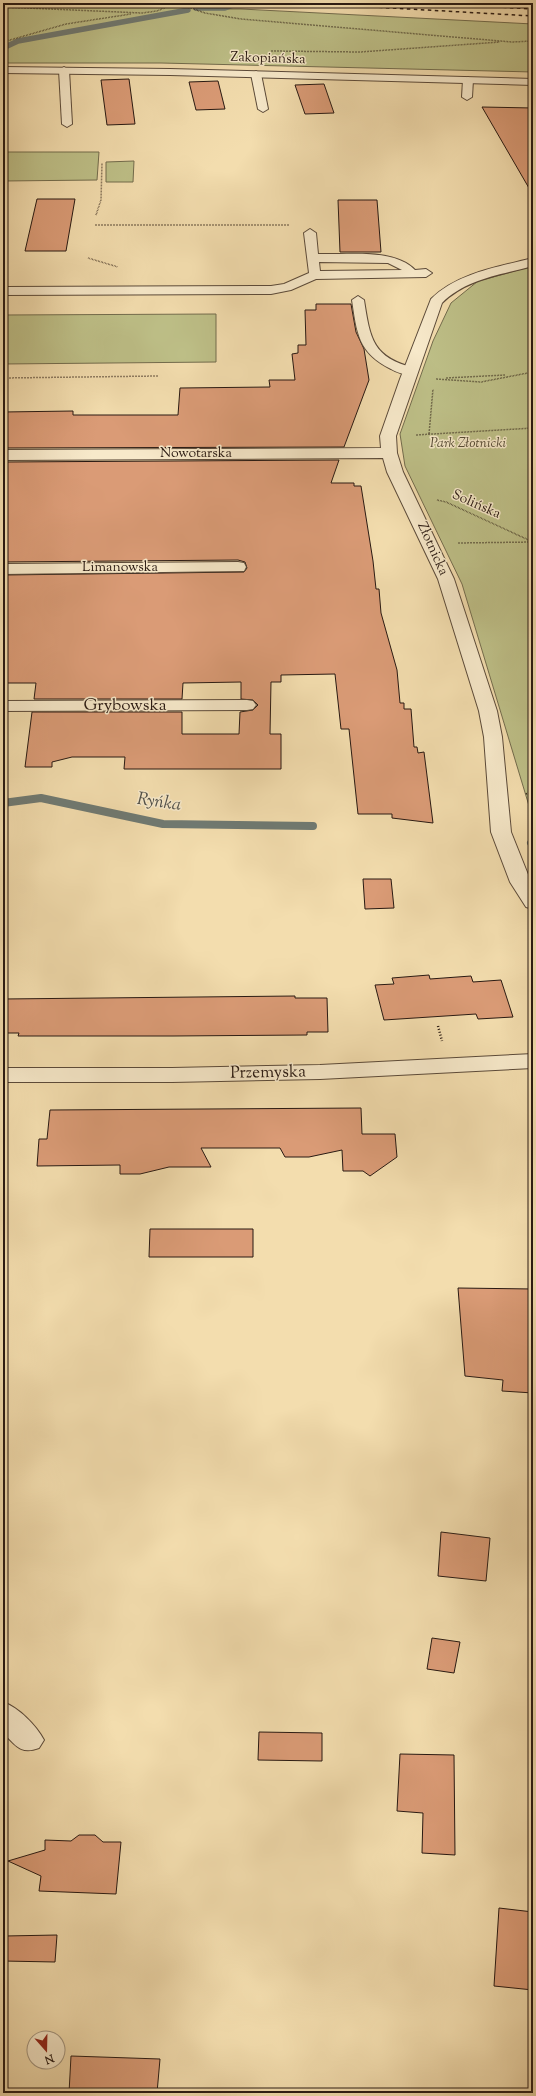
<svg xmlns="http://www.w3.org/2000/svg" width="536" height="2096" font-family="'Sorts Mill Goudy',serif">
	<rect width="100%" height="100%" fill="#f3ddae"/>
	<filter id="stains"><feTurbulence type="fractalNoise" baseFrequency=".005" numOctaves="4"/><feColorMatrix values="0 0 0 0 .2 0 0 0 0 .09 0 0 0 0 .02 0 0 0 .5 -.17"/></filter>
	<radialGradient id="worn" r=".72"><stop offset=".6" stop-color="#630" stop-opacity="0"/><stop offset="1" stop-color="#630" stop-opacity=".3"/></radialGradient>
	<g fill="#bec088" stroke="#736c4d">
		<path d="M 3,3 L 187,5 L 203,9 L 241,9 L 533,24 L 533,72 L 161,63 L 3,63 Z"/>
		<path d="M 3,152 L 99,152 L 97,180 L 3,181 Z"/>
		<path d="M 134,161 L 133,182 L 106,182 L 106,162 Z"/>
		<path d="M 533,266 L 533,819 L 462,584 L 405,466 L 400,434 L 433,341 L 451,303 L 478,281 Z"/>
		<path d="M 216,314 L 216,362 L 3,364 L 3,315 Z"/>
	</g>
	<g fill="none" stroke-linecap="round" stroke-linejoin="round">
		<g stroke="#6f7a73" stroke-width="5.5">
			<path d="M 196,8 L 225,8 L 239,3"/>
			<path d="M 3,48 L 18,41 L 188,10"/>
		</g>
		<g stroke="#6f7a73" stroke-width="8">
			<path d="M 3,803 L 41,798 L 163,824 L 313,826"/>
			<path d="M 531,843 L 533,842"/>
		</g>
	</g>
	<g fill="#da9b76" stroke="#281912">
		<path d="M 129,79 L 135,124 L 107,125 L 101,80 Z"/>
		<path d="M 218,81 L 225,109 L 196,110 L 189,82 Z"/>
		<path d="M 324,84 L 334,113 L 305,114 L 295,85 Z"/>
		<path d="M 482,107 L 533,108 L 533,195 Z"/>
		<path d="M 37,199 L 75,199 L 66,251 L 25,251 Z"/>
		<path d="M 338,200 L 377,200 L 381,252 L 340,252 Z"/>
		<path d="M 316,304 L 351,304 L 356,332 L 364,349 L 369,380 L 344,447 L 3,448 L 3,412 L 73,411 L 73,415 L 178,415 L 180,388 L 270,387 L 269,380 L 295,380 L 292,354 L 298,353 L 298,345 L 306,345 L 305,310 L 316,310 Z"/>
		<path d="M 339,460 L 331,483 L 354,483 L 354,486 L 361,486 L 373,561 L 376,589 L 379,589 L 381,613 L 397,670 L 400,703 L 404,703 L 404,709 L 411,709 L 414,747 L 417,747 L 418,753 L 424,752 L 433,823 L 392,818 L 392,814 L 358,814 L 349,729 L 341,729 L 335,674 L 281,675 L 281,682 L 271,682 L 270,734 L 281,734 L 281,769 L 124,769 L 125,757 L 72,757 L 52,762 L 52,767 L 25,767 L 32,712 L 182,712 L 182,734 L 239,734 L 240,712 L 253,710 L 258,705 L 253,700 L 241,699 L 241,682 L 183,683 L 182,699 L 34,699 L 36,683 L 3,683 L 3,575 L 244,572 L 247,568 L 245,562 L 238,560 L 3,562 L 3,462 Z"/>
		<path d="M 363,879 L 391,879 L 394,908 L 365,909 Z"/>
		<path d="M 429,975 L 430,979 L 471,976 L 473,982 L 501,980 L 513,1017 L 478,1019 L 476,1014 L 384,1020 L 375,985 L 394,984 L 392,978 Z"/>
		<path d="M 295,996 L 295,998 L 327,998 L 328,1032 L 307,1032 L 307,1035 L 173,1036 L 18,1036 L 19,1033 L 3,1033 L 3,999 Z"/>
		<path d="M 361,1108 L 362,1134 L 395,1134 L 397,1157 L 370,1176 L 363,1171 L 343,1171 L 342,1150 L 309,1157 L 285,1157 L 280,1148 L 201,1148 L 211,1167 L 169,1167 L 140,1174 L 120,1174 L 120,1165 L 37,1166 L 39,1139 L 47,1139 L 50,1110 Z"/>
		<path d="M 150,1229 L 253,1229 L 253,1257 L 149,1257 Z"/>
		<path d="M 458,1288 L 533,1289 L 533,1393 L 502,1391 L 503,1380 L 465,1376 Z"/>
		<path d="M 441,1532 L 490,1538 L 486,1581 L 438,1576 Z"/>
		<path d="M 432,1638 L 460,1642 L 454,1673 L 427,1669 Z"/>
		<path d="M 259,1732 L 322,1733 L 322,1761 L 258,1760 Z"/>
		<path d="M 400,1754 L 454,1755 L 455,1855 L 422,1853 L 423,1813 L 397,1811 Z"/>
		<path d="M 79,1835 L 95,1835 L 103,1842 L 121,1842 L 116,1894 L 39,1891 L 41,1876 L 8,1861 L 45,1850 L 45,1840 L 71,1841 Z"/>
		<path d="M 499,1908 L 533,1912 L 533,1990 L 494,1986 Z"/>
		<path d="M 57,1935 L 55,1962 L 3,1961 L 5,1936 Z"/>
		<path d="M 71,2056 L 160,2059 L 157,2093 L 69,2093 Z"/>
	</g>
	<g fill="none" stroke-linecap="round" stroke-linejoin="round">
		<g stroke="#5b4a39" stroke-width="2">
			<g id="service">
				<path d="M 64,67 L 69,70 L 72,124 L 67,127 L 62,124 L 59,70 Z"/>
				<path d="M 256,71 L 261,74 L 268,109 L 263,112 L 258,109 L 251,74 Z"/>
				<path d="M 468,77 L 473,80 L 472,97 L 467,100 L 462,97 L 463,80 Z"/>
				<path d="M 310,229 L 316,233 L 318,254 C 348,255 394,248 415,270 L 426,269 L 432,273 L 426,277 L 316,279 L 291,290 L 271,294 L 3,295 L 3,287 L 271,286 L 284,284 L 309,273 L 304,233 ZM 319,262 L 388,263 L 402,270 L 320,271 Z"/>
				<path d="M 358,296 L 364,300 C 370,338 372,358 415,368 L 417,371 L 415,374 C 407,376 398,373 391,369 C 358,353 357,333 352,300 Z"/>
			</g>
		</g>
		<g stroke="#5b4a39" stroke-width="2">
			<g id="minor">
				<path d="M 3,67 L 170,69 L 533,79 L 533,85 L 170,75 L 3,73 Z"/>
				<path d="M 533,258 L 533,266 C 501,275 466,279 442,303 L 396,436 L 397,453 L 403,472 L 454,579 L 497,711 L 502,737 L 511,832 L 533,887 L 533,909 L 526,907 L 510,882 L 491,832 L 484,737 L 479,711 L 438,579 L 387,472 L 383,458 L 3,460 L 3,450 L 381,448 L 380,436 L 400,379 L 431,299 C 457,273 498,267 533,258 Z"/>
				<path d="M 238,562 L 244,563 L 246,567 L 244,571 L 3,574 L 3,564 Z"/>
				<path d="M 247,700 L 253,701 L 256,705 L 253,709 L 247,710 L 3,711 L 3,701 Z"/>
				<path d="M 533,1054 L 533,1068 L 320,1079 L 172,1082 L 3,1082 L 3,1068 L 172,1068 L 320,1065 Z"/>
				<path d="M 3,1702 C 19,1708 36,1725 44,1740 L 39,1748 C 20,1755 16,1745 3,1733 Z"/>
			</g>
		</g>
		<g stroke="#281912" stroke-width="1.5" stroke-dasharray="0.5 1" stroke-linecap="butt">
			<path d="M 3,7 L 142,13 L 157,11 L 171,5 L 185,6 L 205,13 L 241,19 L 512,42 L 533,41"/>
			<path d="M 3,42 L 66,24 L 131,14"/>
			<path d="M 271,51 L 360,52 L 500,42"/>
			<path d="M 96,215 L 101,200 L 102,163"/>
			<path d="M 95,225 L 290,225"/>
			<path d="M 88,258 L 118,267"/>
			<path d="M 3,378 L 158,376"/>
			<path d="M 446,378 L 505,375"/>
			<path d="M 436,379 L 481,382 L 533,372"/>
			<path d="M 429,434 L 433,389"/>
			<path d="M 416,435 L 533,428"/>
			<path d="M 437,500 L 446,502 L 533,542"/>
			<path d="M 458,543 L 533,542"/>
		</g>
		<path stroke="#281912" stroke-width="2" stroke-dasharray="1 1.5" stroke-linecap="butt" d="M 526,794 L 533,790"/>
		<path stroke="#281912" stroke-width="2.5" stroke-dasharray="1 2" stroke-linecap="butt" d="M 438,1026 L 442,1041"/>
		<use href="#service" fill="#f7e9ca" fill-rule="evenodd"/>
		<use href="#minor" fill="#f7e9ca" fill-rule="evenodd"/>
		<g stroke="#281912" stroke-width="1.5" stroke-dasharray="3.5 3.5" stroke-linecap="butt">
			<path d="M 302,3 L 533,16"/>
			<path d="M 426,3 L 533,9"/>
		</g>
	</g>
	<g text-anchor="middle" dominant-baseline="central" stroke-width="3" stroke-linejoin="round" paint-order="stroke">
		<g font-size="14" fill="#281912" stroke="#f7e9ca">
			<text transform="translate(268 59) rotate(2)">Zakopiańska</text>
			<text x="196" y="454">Nowotarska</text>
			<text transform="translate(476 505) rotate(24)">Solińska</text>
			<text transform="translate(432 549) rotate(66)">Złotnicka</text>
			<text x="120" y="568">Limanowska</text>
		</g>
		<g font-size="14" font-style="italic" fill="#554b35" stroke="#f7e9ca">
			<text x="468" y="444">Park Złotnicki</text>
		</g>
		<g font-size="17" fill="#281912" stroke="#f7e9ca">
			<text x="125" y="706">Grybowska</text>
			<text transform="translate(268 1073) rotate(-1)">Przemyska</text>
		</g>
		<g font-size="18" font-style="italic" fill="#51514b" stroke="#f7e9ca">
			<text transform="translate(159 803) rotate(8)">Ryńka</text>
		</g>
	</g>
	<rect width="536" height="2096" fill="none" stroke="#f3ddae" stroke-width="16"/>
	<rect x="4" y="4" width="528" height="2088" fill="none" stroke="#281912" stroke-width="2"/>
	<rect x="8" y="8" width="520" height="2080" fill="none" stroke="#281912"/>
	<g transform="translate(46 2050) rotate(160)"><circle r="19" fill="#f7e9ca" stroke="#a49680"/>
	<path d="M0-3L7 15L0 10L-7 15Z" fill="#8f2418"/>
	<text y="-6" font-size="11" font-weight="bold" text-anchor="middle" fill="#281912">N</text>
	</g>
	<rect width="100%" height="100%" filter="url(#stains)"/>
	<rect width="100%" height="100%" fill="url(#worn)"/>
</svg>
